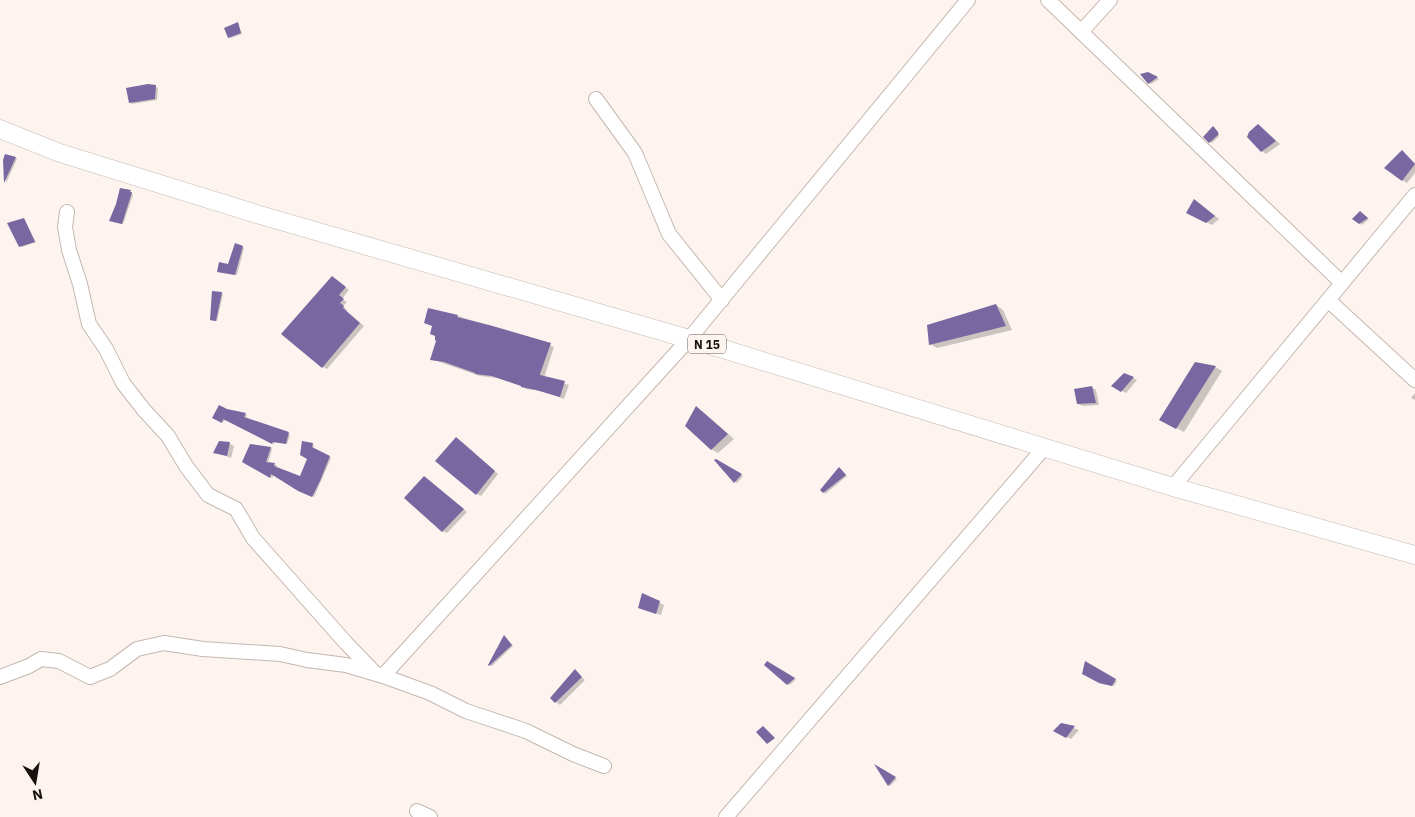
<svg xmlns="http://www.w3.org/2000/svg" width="1415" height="817" font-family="'IBM Plex Sans',sans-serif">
	<rect width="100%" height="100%" fill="#fdf4ef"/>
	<g fill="#0003">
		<path d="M 238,24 L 242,34 L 231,38 L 229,37 Z"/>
		<path d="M 1148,73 L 1159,79 L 1151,84 L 1149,83 Z"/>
		<path d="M 156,87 L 158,88 L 157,100 L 132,104 L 131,103 Z"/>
		<path d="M 1259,125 L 1280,144 L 1266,154 L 1262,151 Z"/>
		<path d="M 1214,127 L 1219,134 L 1219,136 L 1212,143 L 1205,137 Z"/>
		<path d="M 1402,151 L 1415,163 L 1415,173 L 1407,183 L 1402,180 Z"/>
		<path d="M 15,158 L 17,159 L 6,183 L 4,160 Z"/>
		<path d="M 130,191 L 133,195 L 123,224 L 110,221 Z"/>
		<path d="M 1199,203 L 1219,219 L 1212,225 L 1188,213 Z"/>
		<path d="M 1360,213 L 1369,219 L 1362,225 L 1360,223 Z"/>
		<path d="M 24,219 L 36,242 L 22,247 L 20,246 Z"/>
		<path d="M 242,247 L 244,248 L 237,275 L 220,272 L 229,265 Z"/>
		<path d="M 337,280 L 349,290 L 342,299 L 347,302 L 343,306 L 347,310 L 346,311 L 364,326 L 327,369 L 323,367 Z"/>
		<path d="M 221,293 L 223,294 L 217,321 L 213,321 L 211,320 Z"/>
		<path d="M 996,305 L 1003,310 L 1012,330 L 937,348 L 930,344 Z"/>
		<path d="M 429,309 L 458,316 L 554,347 L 544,378 L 569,385 L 564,399 L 541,391 L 526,389 L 522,386 L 497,378 L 480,376 L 431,359 L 438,341 Z"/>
		<path d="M 1196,364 L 1215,367 L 1222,371 L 1184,432 L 1161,420 Z"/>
		<path d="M 1133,378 L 1137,380 L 1126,393 L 1113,386 Z"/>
		<path d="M 1092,387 L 1096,390 L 1099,405 L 1083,406 L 1078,404 Z"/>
		<path d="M 1415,393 L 1415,400 L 1411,398 Z"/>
		<path d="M 696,408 L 703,412 L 734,439 L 718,453 L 711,449 Z"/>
		<path d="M 226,410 L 245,414 L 247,415 L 246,419 L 288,434 L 290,435 L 287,444 L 275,442 L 274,444 L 225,419 L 224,422 L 214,417 Z"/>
		<path d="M 461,441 L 498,474 L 481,496 L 477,494 Z"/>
		<path d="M 219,443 L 230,444 L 234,446 L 231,458 L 215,452 Z"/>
		<path d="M 312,444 L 314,445 L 313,449 L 331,458 L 314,497 L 301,491 L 274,474 L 272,478 L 244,462 L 251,446 L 271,448 L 272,449 L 268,463 L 275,465 L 277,465 L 276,468 L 300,477 L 309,458 Z"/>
		<path d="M 716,460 L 743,476 L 737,483 L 735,482 Z"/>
		<path d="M 841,469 L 847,476 L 825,494 L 824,492 Z"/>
		<path d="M 428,480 L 467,512 L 447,533 L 442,531 Z"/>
		<path d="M 643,595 L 664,605 L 661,615 L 639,608 Z"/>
		<path d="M 506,638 L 513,646 L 492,666 L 490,665 Z"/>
		<path d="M 768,663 L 796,679 L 790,685 L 788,684 Z"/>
		<path d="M 1086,663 L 1117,681 L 1114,686 L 1102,684 L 1083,673 Z"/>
		<path d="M 575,671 L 585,680 L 560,705 L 556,702 Z"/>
		<path d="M 1062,724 L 1079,730 L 1071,739 L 1055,731 Z"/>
		<path d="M 878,768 L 897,779 L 890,786 L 889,785 Z"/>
	</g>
	<g fill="#7867a0">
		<path d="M 238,22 L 241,33 L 228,38 L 224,28 Z"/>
		<path d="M 1148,72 L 1158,77 L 1148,84 L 1140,74 Z"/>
		<path d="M 148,84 L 156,85 L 155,99 L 129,103 L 126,88 Z"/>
		<path d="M 1258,124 L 1276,141 L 1261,152 L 1247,137 L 1249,132 Z"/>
		<path d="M 1213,126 L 1218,132 L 1218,135 L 1209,143 L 1203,137 Z"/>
		<path d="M 1402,150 L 1415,164 L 1402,181 L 1384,168 Z"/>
		<path d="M 5,154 L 16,157 L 4,183 L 3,160 Z"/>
		<path d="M 120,188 L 131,190 L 130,192 L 132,192 L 122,224 L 109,221 L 116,204 Z"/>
		<path d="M 1194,199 L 1215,216 L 1206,223 L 1186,213 Z"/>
		<path d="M 1360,211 L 1368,218 L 1359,224 L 1352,219 Z"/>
		<path d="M 24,218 L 35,242 L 19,247 L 7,223 Z"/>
		<path d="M 235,243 L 243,246 L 235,275 L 217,272 L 219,262 L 228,264 Z"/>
		<path d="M 332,276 L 346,287 L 339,295 L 344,299 L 340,303 L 344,306 L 343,308 L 360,323 L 322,368 L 281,334 Z"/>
		<path d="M 212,291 L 222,292 L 216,321 L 210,320 Z"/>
		<path d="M 996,304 L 1006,326 L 929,345 L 927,325 Z"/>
		<path d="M 428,308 L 458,315 L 457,317 L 489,325 L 551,343 L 540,374 L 540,375 L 565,381 L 560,397 L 536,390 L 521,387 L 521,386 L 492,376 L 475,374 L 475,373 L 444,362 L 430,360 L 436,341 L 435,340 L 435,336 L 430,334 L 432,326 L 424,323 Z"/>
		<path d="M 1195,362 L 1216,366 L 1176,429 L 1159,420 Z"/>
		<path d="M 1124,373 L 1134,377 L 1121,392 L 1111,386 Z"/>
		<path d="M 1092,386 L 1096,403 L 1077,404 L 1074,389 Z"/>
		<path d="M 219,405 L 227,409 L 246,413 L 244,417 L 289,432 L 286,444 L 273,442 L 272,444 L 223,419 L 222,423 L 212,418 Z"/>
		<path d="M 696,406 L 728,434 L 711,450 L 685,426 Z"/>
		<path d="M 456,437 L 495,471 L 476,495 L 435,461 Z"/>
		<path d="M 219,441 L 230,442 L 227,456 L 213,453 Z"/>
		<path d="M 302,441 L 313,443 L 312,447 L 330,456 L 320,481 L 312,497 L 298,491 L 271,474 L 270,478 L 242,462 L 250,444 L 271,447 L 266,462 L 275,463 L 274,466 L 300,476 L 307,459 L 300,455 Z"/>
		<path d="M 716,459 L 742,474 L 734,483 L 714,460 Z"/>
		<path d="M 839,467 L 846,475 L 823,493 L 820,490 Z"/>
		<path d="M 424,476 L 464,509 L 442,532 L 404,498 Z"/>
		<path d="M 642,593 L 660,601 L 656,614 L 638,608 Z"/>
		<path d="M 504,635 L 512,645 L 489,666 L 488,665 Z"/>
		<path d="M 767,661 L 795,678 L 787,685 L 764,665 Z"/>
		<path d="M 1085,661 L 1116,679 L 1112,686 L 1099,683 L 1082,674 Z"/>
		<path d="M 575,669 L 582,677 L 555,703 L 550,698 Z"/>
		<path d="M 1061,723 L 1075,726 L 1066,738 L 1053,731 Z"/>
		<path d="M 763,726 L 775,738 L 767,744 L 756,732 Z"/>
		<path d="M 874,764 L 896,777 L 888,786 Z"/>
	</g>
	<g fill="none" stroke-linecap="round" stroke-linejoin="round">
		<g stroke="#c5b7af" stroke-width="16">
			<g id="minor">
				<path d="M 1048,0 L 1342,283"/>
				<path d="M 1081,32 L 1110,0"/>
				<path d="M 596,99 L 635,153 L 669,234 L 722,300"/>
				<path d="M 67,212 L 65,227 L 69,250 L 80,284 L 89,324 L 106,349 L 123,383 L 144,410 L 168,436 L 186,466 L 208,495 L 236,509 L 253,538 L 346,643 L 375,673"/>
				<path d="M 1328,300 L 1415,380"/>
				<path d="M 1173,487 L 1415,195"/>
				<path d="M 383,676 L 689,339 L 968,0"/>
				<path d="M 0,677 L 29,666 L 41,659 L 59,661 L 90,677 L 110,669 L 137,649 L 164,643 L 203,649 L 280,654 L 307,660 L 346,665 L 383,676 L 430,693 L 466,711 L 526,731 L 573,754 L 604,766"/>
				<path d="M 417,811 L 430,817"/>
				<path d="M 726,817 L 1044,448"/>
			</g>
		</g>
		<g stroke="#c5b7af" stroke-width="19">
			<path id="major" d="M 0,129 L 60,153 L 260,215 L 720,348 L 1173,487 L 1415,555"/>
		</g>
		<use href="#minor" stroke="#fff" stroke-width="14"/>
		<use href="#major" stroke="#fff" stroke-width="18"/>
	</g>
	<g text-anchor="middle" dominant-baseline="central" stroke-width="4" stroke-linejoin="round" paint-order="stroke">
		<rect fill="#fdf4ef" stroke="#5c5653" stroke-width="1" x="688" y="334.5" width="38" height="19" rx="4"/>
		<g font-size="12" font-weight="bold" fill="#171210">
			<text x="707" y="344">N 15</text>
		</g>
	</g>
	<g transform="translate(35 782) rotate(168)" stroke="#fdf4ef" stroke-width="4" paint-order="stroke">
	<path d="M0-4L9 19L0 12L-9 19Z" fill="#171210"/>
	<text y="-8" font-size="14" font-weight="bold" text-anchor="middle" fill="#171210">N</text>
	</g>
</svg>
